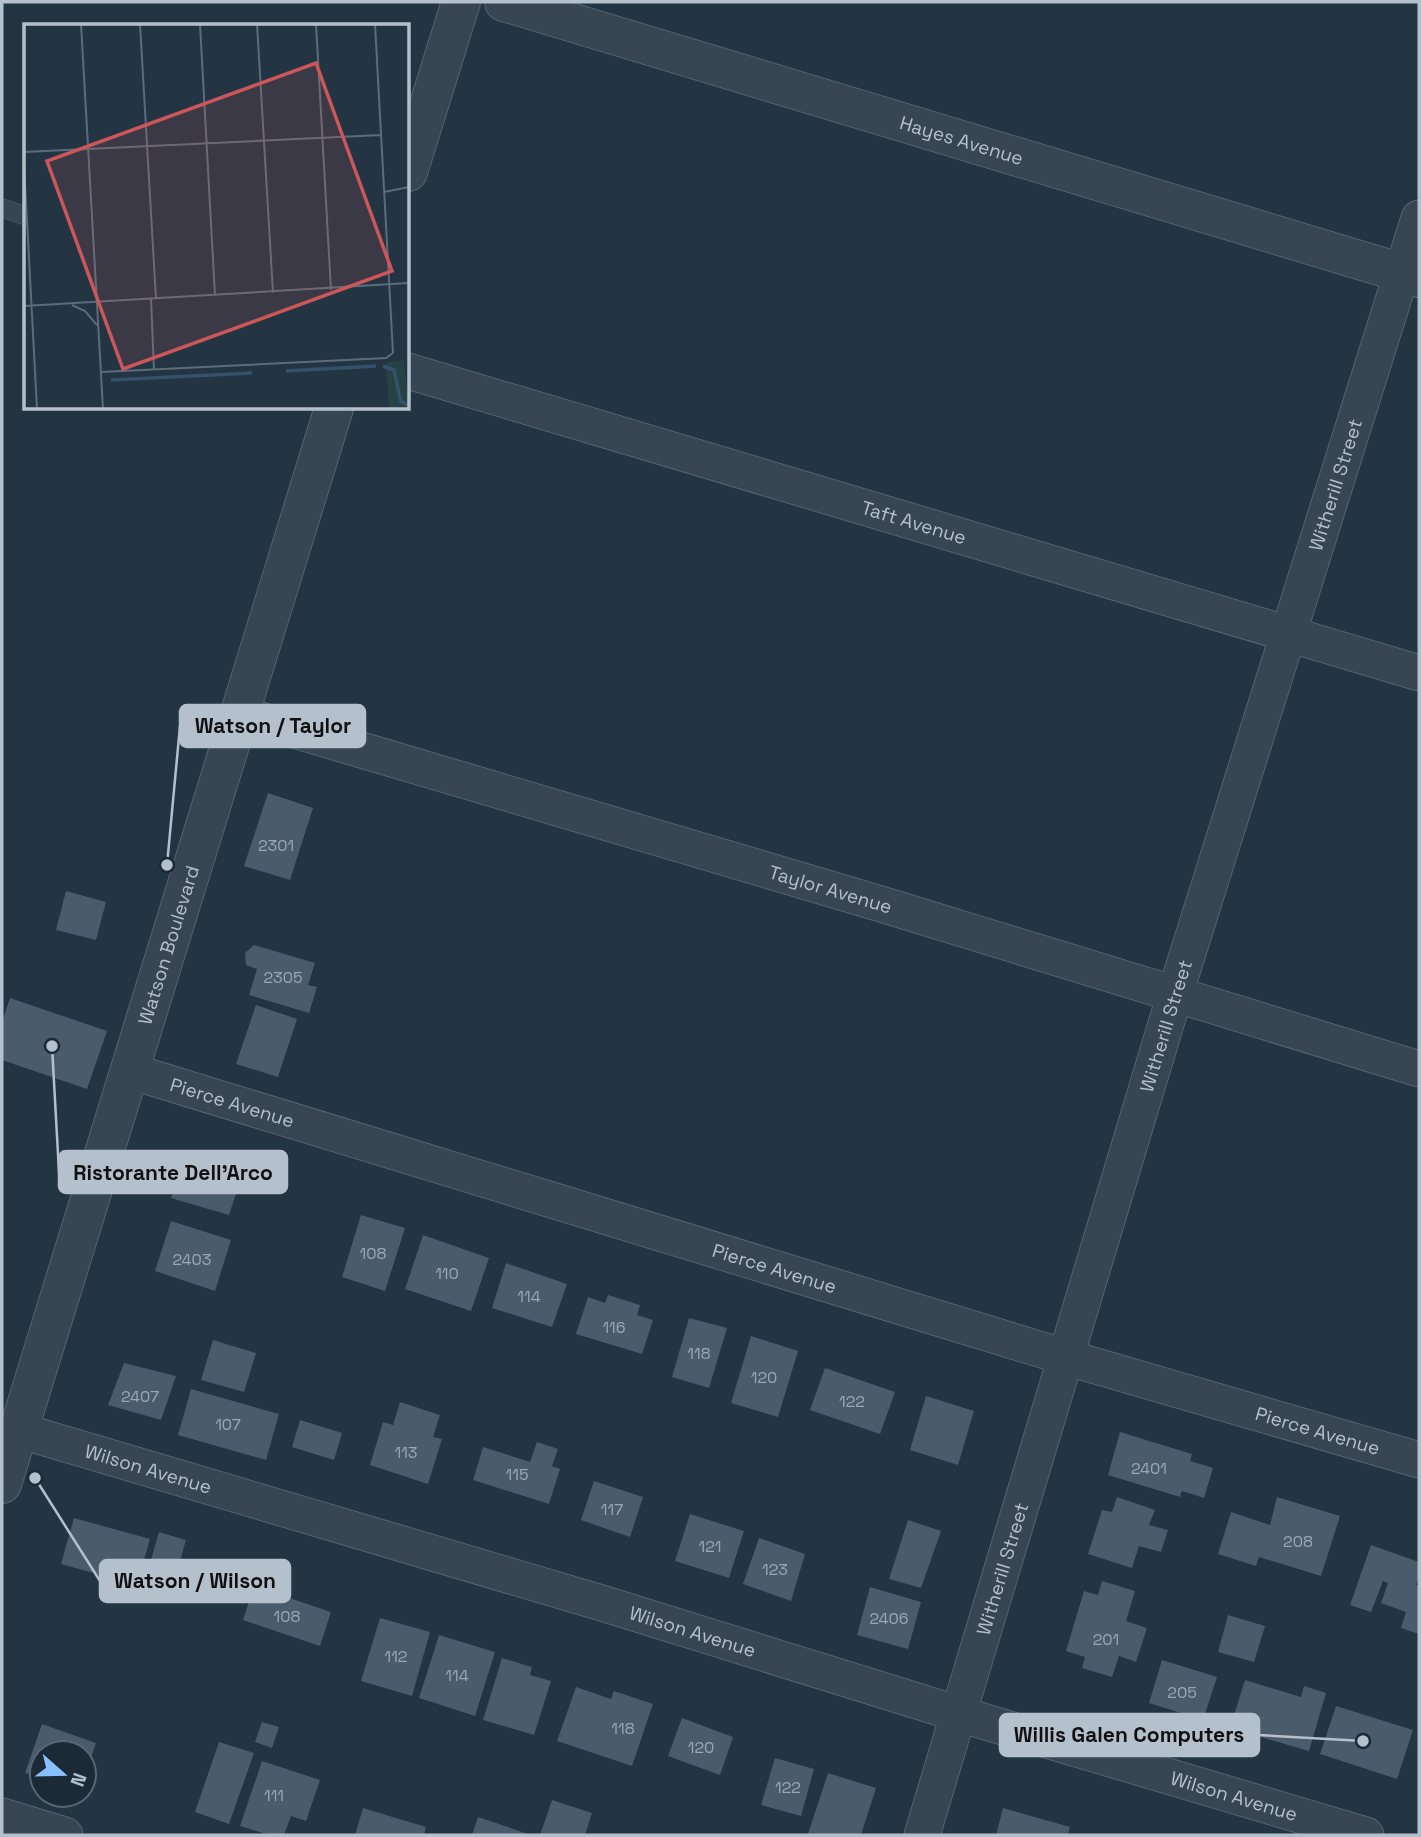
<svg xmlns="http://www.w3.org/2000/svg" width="1421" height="1837" font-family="'Space Grotesk',sans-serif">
	<rect width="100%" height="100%" fill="#233443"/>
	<g fill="#4a5b6c">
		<path d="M 268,793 L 313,808 L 290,880 L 244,866 Z"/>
		<path d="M 66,891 L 106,902 L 96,940 L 56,930 Z"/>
		<path d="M 254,945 L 315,963 L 308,985 L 317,987 L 309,1013 L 249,995 L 257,969 L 246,965 L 245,953 Z"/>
		<path d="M 10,998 L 107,1031 L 87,1089 L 2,1060 L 2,1022 Z"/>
		<path d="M 256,1005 L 297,1019 L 278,1077 L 236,1064 Z"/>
		<path d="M 182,1164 L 240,1181 L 229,1215 L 171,1198 Z"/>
		<path d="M 361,1215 L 405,1228 L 385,1291 L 342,1277 Z"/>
		<path d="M 171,1221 L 231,1240 L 215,1291 L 155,1271 Z"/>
		<path d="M 423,1235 L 489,1258 L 471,1311 L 405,1289 Z"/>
		<path d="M 506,1263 L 567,1284 L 552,1327 L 492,1308 Z"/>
		<path d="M 608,1295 L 640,1305 L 637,1315 L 653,1320 L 642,1354 L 576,1334 L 588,1297 L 605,1303 Z"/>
		<path d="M 689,1318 L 727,1328 L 709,1388 L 672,1377 Z"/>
		<path d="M 751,1336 L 798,1351 L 778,1417 L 731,1403 Z"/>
		<path d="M 213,1340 L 256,1353 L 244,1392 L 201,1380 Z"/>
		<path d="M 124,1363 L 176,1376 L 161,1420 L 108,1405 Z"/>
		<path d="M 825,1368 L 895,1392 L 880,1434 L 810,1410 Z"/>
		<path d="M 191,1389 L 279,1414 L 266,1460 L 178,1435 Z"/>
		<path d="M 926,1396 L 974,1411 L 958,1465 L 910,1450 Z"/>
		<path d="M 400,1402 L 440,1415 L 433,1437 L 442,1439 L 428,1484 L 370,1465 L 383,1422 L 393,1425 Z"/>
		<path d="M 300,1420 L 342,1433 L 334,1460 L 292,1447 Z"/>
		<path d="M 1120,1432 L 1192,1454 L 1190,1461 L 1213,1468 L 1204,1498 L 1182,1491 L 1180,1497 L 1108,1475 Z"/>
		<path d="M 537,1442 L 558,1449 L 552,1466 L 560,1469 L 549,1504 L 473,1480 L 483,1447 L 530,1462 Z"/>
		<path d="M 594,1481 L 643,1497 L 630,1537 L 581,1520 Z"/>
		<path d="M 1117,1497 L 1155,1510 L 1149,1525 L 1168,1530 L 1161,1552 L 1139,1546 L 1132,1568 L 1088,1554 L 1102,1510 L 1112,1512 Z"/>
		<path d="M 1277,1497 L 1340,1516 L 1321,1576 L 1259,1557 L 1256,1566 L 1218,1554 L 1231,1512 L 1270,1525 Z"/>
		<path d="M 690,1514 L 744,1531 L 729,1578 L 675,1561 Z"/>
		<path d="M 74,1518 L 150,1539 L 137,1585 L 61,1564 Z"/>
		<path d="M 908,1520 L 941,1531 L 921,1588 L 889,1579 Z"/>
		<path d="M 159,1532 L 186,1540 L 178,1568 L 151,1560 Z"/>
		<path d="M 759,1538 L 805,1554 L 791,1601 L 743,1584 Z"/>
		<path d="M 1371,1545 L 1419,1562 L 1419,1576 L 1416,1585 L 1419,1586 L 1419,1634 L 1401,1628 L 1406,1612 L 1381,1603 L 1388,1583 L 1383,1581 L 1371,1612 L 1350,1605 Z"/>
		<path d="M 1102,1581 L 1135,1591 L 1126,1621 L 1147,1628 L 1136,1662 L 1119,1656 L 1112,1677 L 1082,1668 L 1085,1657 L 1066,1651 L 1084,1591 L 1098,1595 Z"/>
		<path d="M 254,1586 L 331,1612 L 320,1646 L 243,1620 Z"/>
		<path d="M 870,1587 L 921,1602 L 908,1649 L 857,1635 Z"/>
		<path d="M 1228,1615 L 1265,1626 L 1254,1662 L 1218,1652 Z"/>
		<path d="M 380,1618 L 430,1632 L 412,1696 L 361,1681 Z"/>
		<path d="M 439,1635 L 495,1652 L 475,1716 L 419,1698 Z"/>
		<path d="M 502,1658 L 532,1667 L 530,1675 L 551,1681 L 534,1735 L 483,1720 Z"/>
		<path d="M 1162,1660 L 1217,1677 L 1203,1720 L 1149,1703 Z"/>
		<path d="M 1245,1680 L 1301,1697 L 1304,1686 L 1326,1693 L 1309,1751 L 1230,1728 Z"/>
		<path d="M 576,1687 L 611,1699 L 614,1691 L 653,1704 L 632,1766 L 557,1741 Z"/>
		<path d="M 1336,1706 L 1413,1730 L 1397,1779 L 1320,1754 Z"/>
		<path d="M 682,1718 L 733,1737 L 720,1775 L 668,1756 Z"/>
		<path d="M 262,1722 L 279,1727 L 272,1748 L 255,1742 Z"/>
		<path d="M 42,1724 L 96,1743 L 84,1778 L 84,1753 L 42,1753 L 42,1778 L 25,1773 Z"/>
		<path d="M 219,1742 L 254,1753 L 229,1824 L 195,1812 Z"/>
		<path d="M 775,1758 L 814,1769 L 801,1816 L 761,1805 Z"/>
		<path d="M 262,1761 L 320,1780 L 306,1821 L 291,1816 L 284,1835 L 269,1835 L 240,1826 Z"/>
		<path d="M 828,1773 L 876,1788 L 861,1835 L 808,1834 Z"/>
		<path d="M 552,1800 L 592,1813 L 585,1835 L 540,1835 Z"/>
		<path d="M 363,1808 L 426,1827 L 424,1835 L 355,1835 Z"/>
		<path d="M 1003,1808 L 1070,1827 L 1068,1835 L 996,1835 Z"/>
		<path d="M 478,1817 L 531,1835 L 472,1835 Z"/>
	</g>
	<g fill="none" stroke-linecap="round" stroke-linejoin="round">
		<g stroke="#566370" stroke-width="19">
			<path id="service" d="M 2,208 L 26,216"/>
		</g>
		<g stroke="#566370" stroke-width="37">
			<g id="minor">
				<path id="s1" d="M 408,371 L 1419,673"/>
				<path id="s2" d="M 240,714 L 881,904 L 1419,1069"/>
				<path id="s3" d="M 130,1071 L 1065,1357 L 1419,1460"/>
				<path id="s4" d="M 18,1430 L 605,1604 L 959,1714 L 1366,1835"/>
				<path d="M 2,1816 L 65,1835"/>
				<path id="s5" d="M 922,1835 L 1175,994 L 1419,218"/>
			</g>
		</g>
		<g stroke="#566370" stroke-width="40">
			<g id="tertiary">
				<path id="s6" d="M 504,2 L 1419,278"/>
				<path d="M 408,172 L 461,2"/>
				<path id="s7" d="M 2,1484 L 334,408"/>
			</g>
		</g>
		<use href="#service" stroke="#384552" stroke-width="18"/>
		<use href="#minor" stroke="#384552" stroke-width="35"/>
		<use href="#tertiary" stroke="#384552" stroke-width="38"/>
	</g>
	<g text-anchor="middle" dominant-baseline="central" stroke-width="7" stroke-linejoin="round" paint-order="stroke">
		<g font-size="16" fill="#9aa7b5">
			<text x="276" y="845">2301</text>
			<text x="283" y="977">2305</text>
			<text x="373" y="1253">108</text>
			<text x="192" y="1259">2403</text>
			<text x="447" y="1273">110</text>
			<text x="529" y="1296">114</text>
			<text x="614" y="1327">116</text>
			<text x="699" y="1353">118</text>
			<text x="764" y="1377">120</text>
			<text x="140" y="1396">2407</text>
			<text x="852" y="1401">122</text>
			<text x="228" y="1424">107</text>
			<text x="406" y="1452">113</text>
			<text x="1149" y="1468">2401</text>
			<text x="517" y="1474">115</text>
			<text x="612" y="1509">117</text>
			<text x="1298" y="1541">208</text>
			<text x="710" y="1546">121</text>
			<text x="775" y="1569">123</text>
			<text x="287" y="1616">108</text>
			<text x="889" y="1618">2406</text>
			<text x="1106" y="1639">201</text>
			<text x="396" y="1656">112</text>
			<text x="457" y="1675">114</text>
			<text x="1182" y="1692">205</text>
			<text x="623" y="1728">118</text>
			<text x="701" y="1747">120</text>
			<text x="788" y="1787">122</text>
			<text x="274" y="1795">111</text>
		</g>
		<g font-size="19" fill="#b5c0cd" stroke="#1c2a38">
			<text stroke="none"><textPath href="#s6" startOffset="478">Hayes Avenue</textPath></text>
			<text stroke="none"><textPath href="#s5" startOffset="1412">Witherill Street</textPath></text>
			<text stroke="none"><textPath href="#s1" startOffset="528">Taft Avenue</textPath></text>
			<text stroke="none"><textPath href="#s2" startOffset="616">Taylor Avenue</textPath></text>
			<text stroke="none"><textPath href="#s7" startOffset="564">Watson Boulevard</textPath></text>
			<text stroke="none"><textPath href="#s5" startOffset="845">Witherill Street</textPath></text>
			<text stroke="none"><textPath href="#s3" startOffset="107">Pierce Avenue</textPath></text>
			<text stroke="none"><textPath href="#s3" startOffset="674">Pierce Avenue</textPath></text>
			<text stroke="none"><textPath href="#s3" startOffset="1241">Pierce Avenue</textPath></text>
			<text stroke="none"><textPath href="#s4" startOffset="136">Wilson Avenue</textPath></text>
			<text stroke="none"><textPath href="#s5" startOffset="278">Witherill Street</textPath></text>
			<text stroke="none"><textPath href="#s4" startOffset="704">Wilson Avenue</textPath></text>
			<text stroke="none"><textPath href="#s4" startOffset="1270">Wilson Avenue</textPath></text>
		</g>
	</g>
	<g transform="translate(24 24)">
		<rect width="385" height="385" fill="#233443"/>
		<path d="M 380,336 L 385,385 L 365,385 L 362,338 Z" fill="#254344"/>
		<path fill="none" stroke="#35516b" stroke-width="3.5" d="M 359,342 L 370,346 L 377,378 L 385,381M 262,347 L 352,342M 87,356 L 228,349"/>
		<path fill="none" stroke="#5d6c7a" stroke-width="2" d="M 57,0 L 79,385M 116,0 L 132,275M 176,0 L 191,272M 233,0 L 249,269M 292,0 L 307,266M 351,0 L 369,329M 0,128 L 357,111M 0,140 L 13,385M 360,168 L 385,163M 127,275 L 130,346M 48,281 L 61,287 L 73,301M 0,282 L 385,259M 77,348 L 362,334 L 369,329"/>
		<path fill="#cc565a" fill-opacity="0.15" stroke="#cc565a" stroke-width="3.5" d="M 292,39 L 368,247 L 99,345 L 23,137 Z"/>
		<rect width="385" height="385" fill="none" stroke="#b5c0cd" stroke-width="3.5"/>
	</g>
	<path fill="none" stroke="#b5c0cd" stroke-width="2.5" d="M167 865L180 726M52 1046L59 1172M35 1478L100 1581M1363 1741L1259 1735"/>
	<g fill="#b5c0cd" stroke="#1c2a38" stroke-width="2.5">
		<circle cx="167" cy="865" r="7"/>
		<circle cx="52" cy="1046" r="7"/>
		<circle cx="35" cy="1478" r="7"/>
		<circle cx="1363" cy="1741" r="7"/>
	</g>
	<g fill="#b5c0cd" stroke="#b5c0cd" stroke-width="2.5">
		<rect x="180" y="705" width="185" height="42" rx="7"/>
		<rect x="59" y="1151" width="228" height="42" rx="7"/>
		<rect x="100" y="1560" width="190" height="42" rx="7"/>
		<rect x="1000" y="1714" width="259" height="42" rx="7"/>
	</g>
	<g font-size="21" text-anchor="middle" font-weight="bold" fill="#111">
		<text x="273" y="733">Watson / Taylor</text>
		<text x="173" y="1180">Ristorante Dell’Arco</text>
		<text x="195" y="1588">Watson / Wilson</text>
		<text x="1129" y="1742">Willis Galen Computers</text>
	</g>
	<rect width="1421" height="1837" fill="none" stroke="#b5c0cd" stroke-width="7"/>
	<g transform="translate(63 1774) rotate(110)"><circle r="33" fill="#1c2a38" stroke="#596674" stroke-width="2"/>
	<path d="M0-5L12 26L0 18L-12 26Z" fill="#87c1ff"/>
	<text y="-10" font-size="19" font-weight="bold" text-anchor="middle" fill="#b5c0cd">N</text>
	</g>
</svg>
